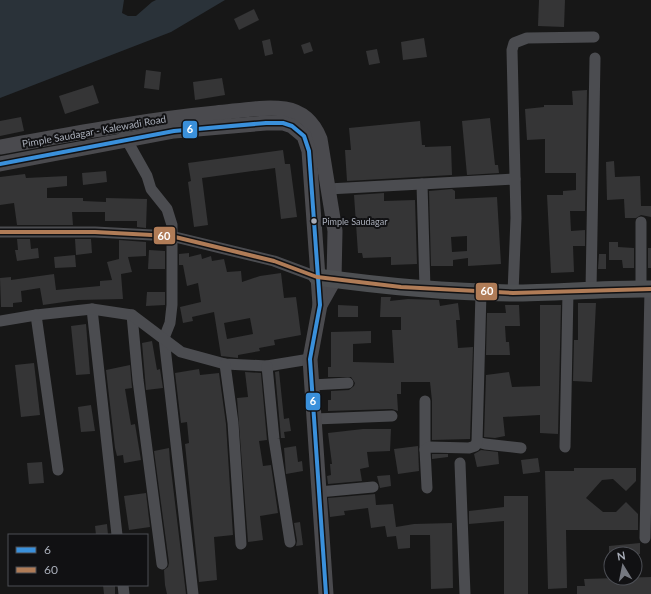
<svg xmlns="http://www.w3.org/2000/svg" width="651" height="594" font-family="Lato,sans-serif">
	<rect width="100%" height="100%" fill="#171717"/>
	<path fill="#2a3239" d="M 0,0 L 124,0 L 122,13 L 128,16 L 136,16 L 152,2 L 156,0 L 225,0 L 171,32 L 0,98 Z"/>
	<g fill="#353536" fill-rule="evenodd">
		<path d="M 539,0 L 565,0 L 564,27 L 538,26 Z"/>
		<path d="M 254,9 L 259,20 L 239,30 L 234,19 Z"/>
		<path d="M 424,38 L 427,57 L 403,60 L 401,42 Z"/>
		<path d="M 270,39 L 273,54 L 265,56 L 262,41 Z"/>
		<path d="M 310,42 L 313,51 L 304,54 L 301,45 Z"/>
		<path d="M 377,49 L 380,63 L 369,65 L 366,51 Z"/>
		<path d="M 146,70 L 161,72 L 159,90 L 144,88 Z"/>
		<path d="M 222,78 L 225,95 L 195,100 L 193,82 Z"/>
		<path d="M 93,85 L 99,103 L 65,114 L 59,96 Z"/>
		<path d="M 587,90 L 585,211 L 570,211 L 571,231 L 585,230 L 585,246 L 573,246 L 574,272 L 551,273 L 547,195 L 563,195 L 563,191 L 576,190 L 576,173 L 545,173 L 545,139 L 527,140 L 525,109 L 544,107 L 544,105 L 573,105 L 572,91 Z"/>
		<path d="M 21,117 L 24,131 L 0,136 L 0,121 Z"/>
		<path d="M 490,118 L 495,165 L 498,165 L 499,173 L 467,175 L 462,121 Z"/>
		<path d="M 420,121 L 422,145 L 425,145 L 425,147 L 451,146 L 452,175 L 347,181 L 345,150 L 351,150 L 349,128 Z"/>
		<path d="M 283,150 L 285,164 L 290,164 L 297,217 L 281,219 L 275,168 L 202,178 L 208,225 L 194,227 L 188,182 L 191,181 L 188,163 Z"/>
		<path d="M 614,161 L 615,177 L 640,176 L 641,206 L 651,206 L 651,217 L 641,215 L 636,218 L 625,218 L 624,199 L 607,200 L 606,162 Z"/>
		<path d="M 106,171 L 107,182 L 83,185 L 82,173 Z"/>
		<path d="M 25,174 L 26,178 L 67,176 L 67,186 L 47,188 L 47,198 L 83,198 L 83,201 L 106,202 L 106,198 L 147,199 L 146,228 L 137,227 L 137,221 L 105,221 L 105,212 L 72,212 L 73,225 L 17,225 L 14,203 L 0,205 L 0,177 Z"/>
		<path d="M 452,189 L 455,191 L 455,199 L 497,197 L 501,264 L 468,266 L 468,258 L 453,260 L 453,266 L 431,266 L 429,191 ZM 467,236 L 467,251 L 452,252 L 451,237 Z"/>
		<path d="M 384,193 L 384,201 L 415,200 L 417,264 L 391,265 L 391,257 L 363,258 L 362,253 L 358,253 L 354,195 Z"/>
		<path d="M 17,239 L 30,239 L 31,249 L 38,248 L 39,258 L 17,261 L 15,250 L 18,250 Z"/>
		<path d="M 75,239 L 91,239 L 92,253 L 76,255 Z"/>
		<path d="M 119,240 L 146,242 L 146,256 L 128,257 L 132,272 L 121,274 L 123,299 L 78,300 L 43,305 L 40,288 L 21,291 L 22,302 L 13,303 L 13,307 L 1,307 L 0,278 L 11,277 L 11,280 L 54,274 L 56,290 L 100,286 L 100,281 L 112,280 L 107,262 L 119,259 Z"/>
		<path d="M 609,242 L 618,242 L 618,247 L 634,248 L 634,268 L 623,268 L 622,260 L 609,260 Z"/>
		<rect x="648" y="248" width="3" height="20"/>
		<path d="M 149,250 L 165,251 L 165,269 L 148,269 Z"/>
		<path d="M 189,253 L 189,257 L 201,254 L 202,259 L 211,256 L 212,261 L 224,259 L 227,272 L 241,271 L 242,282 L 260,276 L 281,273 L 284,298 L 296,297 L 301,335 L 274,340 L 275,345 L 259,348 L 260,351 L 238,355 L 238,358 L 221,356 L 214,312 L 192,317 L 193,321 L 183,323 L 180,307 L 201,302 L 198,283 L 187,286 L 183,265 L 179,265 L 179,254 ZM 250,318 L 253,334 L 227,339 L 224,323 Z"/>
		<path d="M 599,254 L 606,254 L 606,269 L 598,269 Z"/>
		<path d="M 75,255 L 76,267 L 55,268 L 54,257 Z"/>
		<path d="M 147,292 L 165,292 L 165,305 L 146,306 Z"/>
		<path d="M 381,297 L 391,297 L 390,301 L 408,299 L 439,300 L 440,306 L 458,303 L 460,320 L 456,320 L 458,348 L 473,347 L 470,439 L 432,440 L 432,401 L 430,382 L 401,382 L 401,394 L 397,394 L 398,411 L 392,409 L 328,411 L 328,400 L 331,400 L 331,391 L 349,390 L 354,386 L 355,383 L 351,377 L 328,377 L 328,367 L 331,367 L 331,332 L 371,331 L 371,343 L 353,344 L 353,362 L 394,363 L 392,330 L 401,330 L 401,317 L 380,317 Z"/>
		<path d="M 578,303 L 596,303 L 592,382 L 573,381 L 574,340 L 578,340 Z"/>
		<path d="M 338,305 L 358,306 L 358,317 L 338,317 Z"/>
		<path d="M 505,305 L 519,305 L 520,326 L 505,326 L 506,342 L 509,342 L 510,355 L 486,355 L 487,313 L 506,313 Z"/>
		<path d="M 540,305 L 561,305 L 558,434 L 540,433 L 540,415 L 503,417 L 505,436 L 495,438 L 484,437 L 486,375 L 509,372 L 512,387 L 540,386 Z"/>
		<path d="M 86,324 L 90,374 L 76,375 L 71,326 Z"/>
		<path d="M 152,341 L 157,370 L 160,369 L 163,388 L 146,390 L 142,343 Z"/>
		<path d="M 34,363 L 40,415 L 21,417 L 15,365 Z"/>
		<path d="M 130,365 L 132,388 L 125,389 L 131,425 L 135,424 L 141,460 L 124,463 L 123,455 L 117,456 L 115,448 L 106,370 Z"/>
		<path d="M 199,369 L 200,375 L 219,373 L 226,424 L 233,535 L 214,537 L 217,580 L 199,582 L 185,444 L 189,443 L 187,422 L 181,423 L 175,373 Z"/>
		<path d="M 279,371 L 284,419 L 289,418 L 291,431 L 284,432 L 285,438 L 281,438 L 275,372 Z"/>
		<path d="M 245,372 L 261,373 L 267,440 L 259,441 L 263,466 L 271,465 L 278,513 L 260,516 L 263,540 L 248,542 L 237,398 L 248,397 Z"/>
		<path d="M 91,405 L 95,431 L 81,432 L 78,407 Z"/>
		<path d="M 363,429 L 391,429 L 390,451 L 367,452 L 369,467 L 360,469 L 362,481 L 328,484 L 327,476 L 331,475 L 330,464 L 332,464 L 328,433 Z"/>
		<path d="M 296,446 L 298,462 L 302,461 L 303,471 L 286,474 L 284,448 Z"/>
		<path d="M 418,446 L 419,471 L 398,474 L 394,449 Z"/>
		<path d="M 169,448 L 170,461 L 186,594 L 167,594 L 165,585 L 164,570 L 168,567 L 169,563 L 154,451 Z"/>
		<path d="M 481,450 L 498,452 L 499,464 L 477,467 L 474,454 Z"/>
		<path d="M 432,454 L 448,454 L 448,457 L 432,459 Z"/>
		<path d="M 538,458 L 540,472 L 523,474 L 521,460 Z"/>
		<path d="M 42,462 L 44,483 L 29,484 L 27,463 Z"/>
		<path d="M 574,468 L 636,468 L 636,481 L 626,491 L 613,479 L 602,480 L 586,498 L 603,512 L 616,512 L 626,502 L 638,514 L 638,530 L 566,530 L 567,588 L 548,589 L 545,471 L 574,471 Z"/>
		<path d="M 390,475 L 391,486 L 380,488 L 377,476 Z"/>
		<path d="M 146,493 L 150,527 L 129,530 L 124,496 Z"/>
		<path d="M 375,494 L 376,505 L 393,504 L 396,527 L 414,524 L 452,523 L 453,588 L 431,589 L 430,535 L 410,535 L 410,548 L 398,549 L 396,536 L 387,537 L 385,526 L 371,528 L 368,508 L 344,511 L 345,515 L 330,517 L 328,498 Z"/>
		<path d="M 504,496 L 528,496 L 528,594 L 504,594 L 504,521 L 469,524 L 469,511 L 504,507 Z"/>
		<path d="M 300,522 L 303,545 L 296,546 L 297,541 L 294,523 Z"/>
		<path d="M 107,524 L 108,535 L 96,535 L 95,526 Z"/>
		<path d="M 640,543 L 640,554 L 609,554 L 609,546 Z"/>
		<path d="M 651,577 L 651,594 L 577,594 L 577,586 L 585,586 L 584,579 Z"/>
		<path d="M 103,585 L 115,585 L 115,594 L 104,594 Z"/>
	</g>
	<g fill="none" stroke-linecap="round" stroke-linejoin="round">
		<g stroke="#4b4c50" stroke-width="11">
			<path d="M 124,135 L 147,176 L 151,189 L 167,209 L 172,225 L 172,305 L 170,323 L 164,338 L 193,594"/>
			<path d="M 422,184 L 425,289"/>
			<path d="M 328,189 L 515,179"/>
			<path d="M 641,222 L 641,288"/>
			<path d="M 0,232 L 95,232 L 171,236 L 274,261 L 317,277"/>
			<path d="M 591,290 L 595,58"/>
			<path d="M 513,293 L 516,218 L 512,50 L 514,43 L 527,38 L 594,37"/>
			<path d="M 92,309 L 117,535"/>
			<path d="M 36,315 L 58,470"/>
			<path d="M 132,315 L 138,380 L 162,564"/>
			<path d="M 0,321 L 36,315 L 92,309 L 132,315 L 181,352 L 225,364 L 267,366 L 310,359"/>
			<path d="M 225,364 L 233,423 L 241,544"/>
			<path d="M 267,366 L 274,439 L 290,542"/>
			<path d="M 312,385 L 348,383"/>
			<path d="M 425,401 L 425,450"/>
			<path d="M 315,419 L 392,416"/>
			<path d="M 477,442 L 485,444 L 521,448"/>
			<path d="M 565,447 L 568,291"/>
			<path d="M 460,463 L 465,594"/>
			<path d="M 427,488 L 425,450 L 429,447 L 469,448 L 475,446 L 477,442 L 481,292"/>
			<path d="M 319,492 L 373,487"/>
			<path d="M 645,538 L 650,289"/>
			<path d="M 123,585 L 124,594"/>
		</g>
		<g stroke="#4a4a4e" stroke-width="15">
			<path d="M 0,147 C 72,134 143,120 216,113 C 238,111 263,106 285,109 C 303,112 314,124 320,139 L 335,231 L 334,280 L 320,305"/>
			<path d="M 0,164 L 174,131 L 266,123 L 283,123 L 292,126 L 304,136 L 309,151 L 320,305 L 310,359 L 326,594"/>
		</g>
		<path stroke="#4d4f52" stroke-width="17" d="M 317,277 C 381,286 446,292 511,293 C 558,293 604,288 651,289"/>
		<g stroke="#111113" stroke-width="7">
			<path id="bus-1" d="M 0,164 L 174,131 L 266,123 L 283,123 L 292,126 L 304,136 L 309,151 L 320,305 L 310,359 L 326,594"/>
		</g>
		<g stroke="#111113" stroke-width="7">
			<path id="bus-2" d="M 0,232 L 95,232 L 171,236 L 274,261 L 317,277 L 401,287 L 513,293 L 651,289"/>
		</g>
		<use href="#bus-1" stroke="#3a90db" stroke-width="4"/>
		<use href="#bus-2" stroke="#b07c57" stroke-width="4"/>
	</g>
	<circle fill="#a8adb8" stroke="#111113" stroke-width="1.5" cx="314" cy="221" r="3.5"/>
	<g text-anchor="middle" dominant-baseline="central" stroke-width="4" stroke-linejoin="round" paint-order="stroke">
		<g font-size="9" fill="#a8adb8" stroke="#111113" text-anchor="start">
			<text x="322" y="221">Pimple Saudagar</text>
		</g>
		<g font-size="10" fill="#a8adb8" stroke="#111113">
			<text transform="translate(94 131) rotate(-10)">Pimple Saudagar - Kalewadi Road</text>
		</g>
	</g>
	<g stroke="#111113" stroke-width="1.5">
		<rect x="182" y="120" width="16" height="19" rx="4" fill="#3a90db"/>
		<rect x="153" y="226" width="23" height="19" rx="4" fill="#b07c57"/>
		<rect x="475" y="282" width="23" height="19" rx="4" fill="#b07c57"/>
		<rect x="305" y="392" width="16" height="19" rx="4" fill="#3a90db"/>
	</g>
	<g font-size="11" text-anchor="middle" font-weight="bold" fill="#fff">
		<text x="190" y="133">6</text>
		<text x="164" y="240">60</text>
		<text x="487" y="295">60</text>
		<text x="313" y="405">6</text>
	</g>
	<rect x="8" y="534" width="140" height="52" fill="#111113" stroke="#4d4f55"/>
	<rect x="16" y="547" width="20" height="6" fill="#3a90db" stroke="#4d4f55"/>
	<text x="44" y="554" font-size="12" fill="#a8adb8">6</text>
	<rect x="16" y="567" width="20" height="6" fill="#b07c57" stroke="#4d4f55"/>
	<text x="44" y="574" font-size="12" fill="#a8adb8">60</text>
	<g transform="translate(623 566) rotate(350)"><circle r="19" fill="#111113" stroke="#4d4f55"/>
	<path d="M0-3L7 15L0 10L-7 15Z" fill="#757880"/>
	<text y="-6" font-size="11" font-weight="bold" text-anchor="middle" fill="#a8adb8">N</text>
	</g>
</svg>
